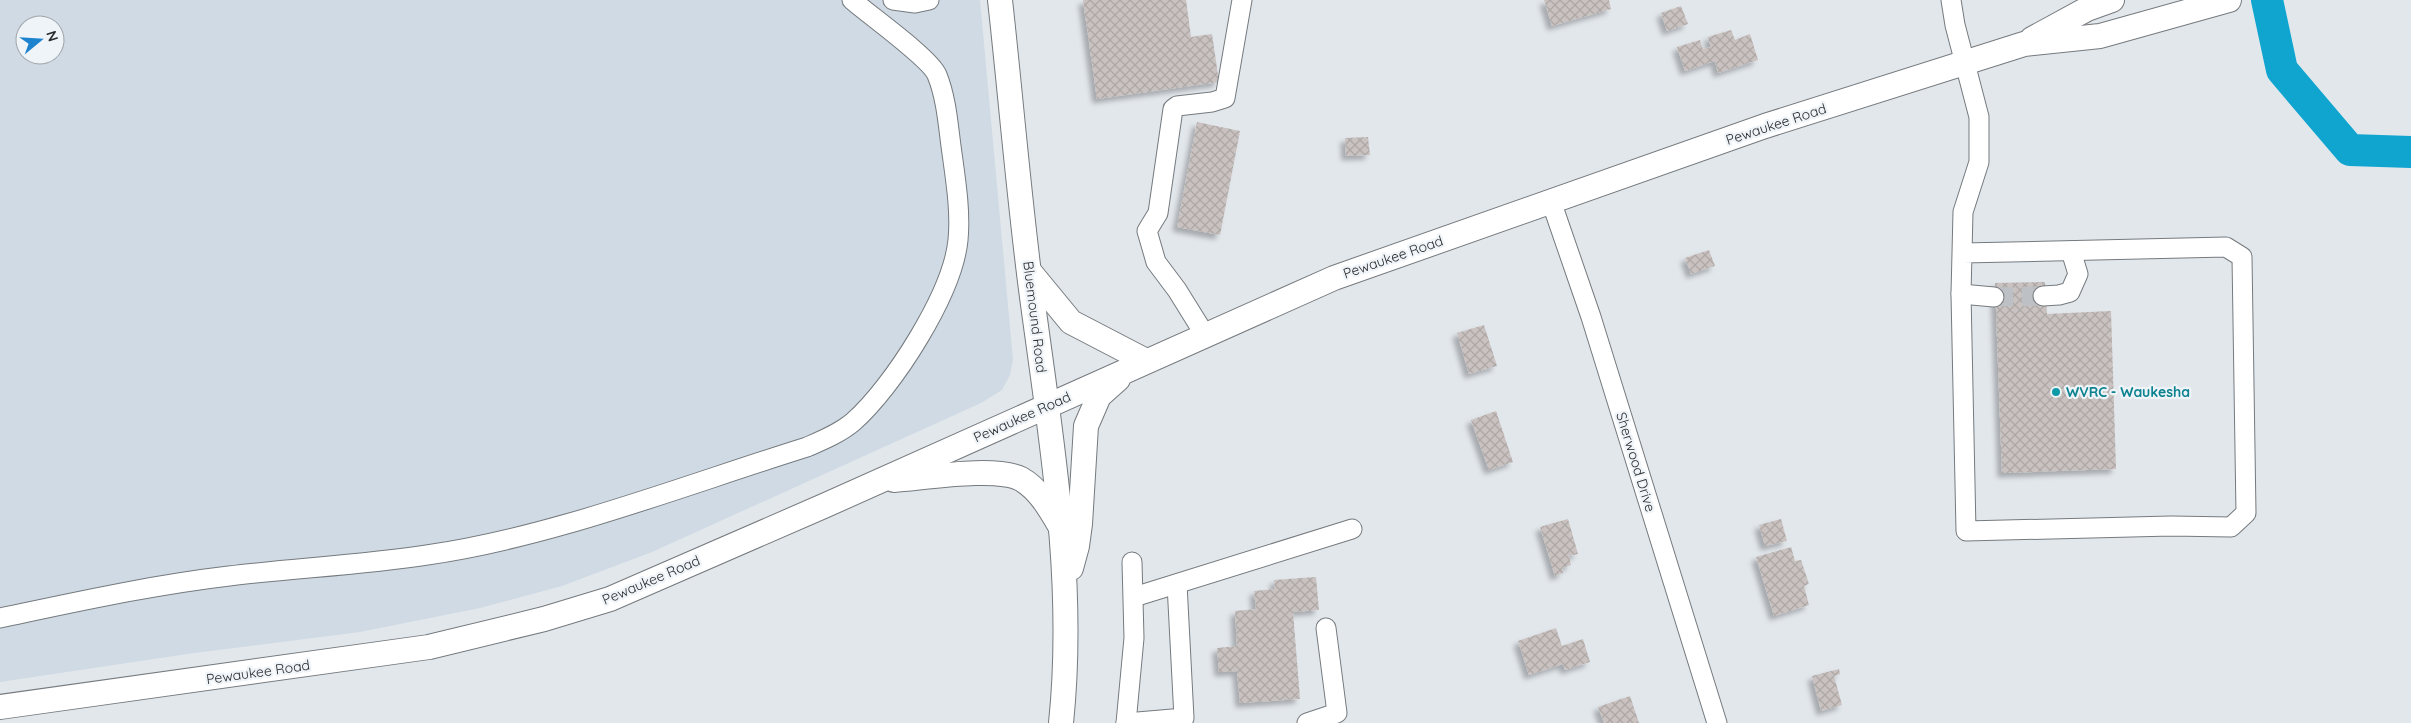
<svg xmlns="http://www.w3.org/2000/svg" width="2411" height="723" font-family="Quicksand,sans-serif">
	<defs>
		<pattern id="building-cross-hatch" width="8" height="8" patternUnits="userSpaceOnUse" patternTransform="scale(1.25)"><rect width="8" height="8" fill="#c9c2c0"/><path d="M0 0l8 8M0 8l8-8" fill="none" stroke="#ada7a5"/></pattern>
		<filter id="shadow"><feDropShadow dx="-4.5" dy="4.5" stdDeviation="2.5" flood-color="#0004"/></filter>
	</defs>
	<rect width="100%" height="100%" fill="#e2e7ec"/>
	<path fill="#cfdae4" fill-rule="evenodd" d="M 0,0 L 980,0 L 1013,360 L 1010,375 L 1002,390 L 981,403 L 652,552 L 562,586 L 480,608 L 360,632 L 194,653 L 0,682 ZM 25,25 L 55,25 L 55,55 L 25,55 Z"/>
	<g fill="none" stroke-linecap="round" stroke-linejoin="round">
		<path stroke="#0fa5cf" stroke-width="32" d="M 2267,0 L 2282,70 L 2350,150 L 2411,152"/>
	</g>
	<g fill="url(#building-cross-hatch)" filter="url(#shadow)">
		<path d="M 1083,0 L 1186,0 L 1191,37 L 1212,34 L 1219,82 L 1097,99 Z"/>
		<path d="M 1544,0 L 1609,0 L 1611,9 L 1552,26 Z"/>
		<path d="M 1681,6 L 1688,24 L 1667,31 L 1661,13 Z"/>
		<path d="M 1731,30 L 1735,40 L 1750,34 L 1758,60 L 1718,73 L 1715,61 L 1685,71 L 1677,47 L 1700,40 L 1703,49 L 1711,47 L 1708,37 Z"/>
		<path d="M 1197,122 L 1240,131 L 1220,235 L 1177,227 Z"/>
		<path d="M 1368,137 L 1370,155 L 1346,156 L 1345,138 Z"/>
		<path d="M 1709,250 L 1715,266 L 1691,274 L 1685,258 Z"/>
		<path d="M 2045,282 L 2047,314 L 2111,311 L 2116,469 L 2002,473 L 1995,283 Z"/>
		<path d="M 1484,325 L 1497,366 L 1469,374 L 1457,333 Z"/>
		<path d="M 1496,411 L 1513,462 L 1489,470 L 1471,420 Z"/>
		<path d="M 1568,519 L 1578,554 L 1569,556 L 1571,565 L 1562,568 L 1563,573 L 1555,576 L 1540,527 Z"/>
		<path d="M 1781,519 L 1787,541 L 1765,546 L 1759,525 Z"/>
		<path d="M 1791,547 L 1795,561 L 1801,560 L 1809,584 L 1804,586 L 1809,605 L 1774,616 L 1756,557 Z"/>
		<path d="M 1316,577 L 1319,610 L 1293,612 L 1300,699 L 1240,703 L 1237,671 L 1219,672 L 1217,648 L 1237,646 L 1235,611 L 1256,609 L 1254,591 L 1275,589 L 1274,580 Z"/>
		<path d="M 1556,628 L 1562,646 L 1583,639 L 1590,662 L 1565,670 L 1563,664 L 1529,675 L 1518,641 Z"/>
		<path d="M 1839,669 L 1840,674 L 1834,676 L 1842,705 L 1821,711 L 1812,676 Z"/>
		<path d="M 1630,696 L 1639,723 L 1604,723 L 1598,707 Z"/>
	</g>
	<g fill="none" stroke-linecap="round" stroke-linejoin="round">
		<path stroke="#bdc1c6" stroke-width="19" stroke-dasharray="19 9" stroke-linecap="butt" d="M 1994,297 L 2043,296"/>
		<g stroke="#757a7e" stroke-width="21">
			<g id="minor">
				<path d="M 893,0 L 915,3 L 929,0"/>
				<path d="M 1951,0 L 1955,25 L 1979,117 L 1979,162 L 1963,212 L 1961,294 L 1966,531 L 2171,526 L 2231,527 L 2246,513 L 2242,257 L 2226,247 L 1963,253"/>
				<path d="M 1551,201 L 1591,317 L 1717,723"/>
				<path d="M 1961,294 L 1994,297"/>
				<path d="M 2043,296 L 2059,295 L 2070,292 L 2078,274 L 2071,251"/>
				<path d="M 1205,335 L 1177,290 L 1156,262 L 1147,231 L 1158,213 L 1173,109 L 1177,106 L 1212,102 L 1225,98 L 1242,0"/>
				<path d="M 1134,597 L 1352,529"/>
				<path d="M 0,618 C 76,602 152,585 229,576 C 295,568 362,565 427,555 C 553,537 685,485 807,447 C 823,440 840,433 853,422 C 893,387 953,293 958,240 C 961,210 955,176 951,146 C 948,123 946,97 937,75 C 930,58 869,15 852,0"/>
				<path d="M 1126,723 L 1184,718 L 1177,584"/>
				<path d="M 1126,723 L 1134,638 L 1132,562"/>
				<path d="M 1307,723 L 1337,713 L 1326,628"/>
			</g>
		</g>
		<g stroke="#757a7e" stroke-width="26">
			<g id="major">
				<path d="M 1000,0 C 1011,99 1019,199 1032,297 C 1051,439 1076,580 1061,723"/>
				<path d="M 2032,39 L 2087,9 L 2112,0"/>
				<path d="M 1029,271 L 1071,322 L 1146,361"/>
				<path d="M 894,480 C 924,478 996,466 1021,479 C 1039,489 1050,509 1060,526"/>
				<path d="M 1071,568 L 1077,546 L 1080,524 L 1086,426 L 1099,396 L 1118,379"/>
				<path d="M 0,707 L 429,647 L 544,619 L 610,599 L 826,505 L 1334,278 L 1765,126 L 2024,44 L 2100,36 L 2229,0"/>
			</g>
		</g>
		<use href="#minor" stroke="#fff" stroke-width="19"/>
		<use href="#major" stroke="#fff" stroke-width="24"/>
	</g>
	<circle fill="#0f9aa8" stroke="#eff4f9" stroke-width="2" cx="2056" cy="392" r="5"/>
	<g text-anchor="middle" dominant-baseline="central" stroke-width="4.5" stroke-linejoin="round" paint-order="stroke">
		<g font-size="14" fill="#292b2c" stroke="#eff4f9">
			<text transform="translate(1776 124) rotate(-18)">Pewaukee Road</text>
			<text transform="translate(1393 257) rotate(-19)">Pewaukee Road</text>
			<text transform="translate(1035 317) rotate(83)">Bluemound Road</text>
			<text transform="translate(1022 417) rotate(-24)">Pewaukee Road</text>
			<text transform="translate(1636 462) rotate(73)">Sherwood Drive</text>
			<text transform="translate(651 580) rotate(-23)">Pewaukee Road</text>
			<text transform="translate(258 672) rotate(-8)">Pewaukee Road</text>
		</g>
		<g font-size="14" font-weight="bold" fill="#0d838f" stroke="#eff4f9" text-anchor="start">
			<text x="2066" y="392">WVRC - Waukesha</text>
		</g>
	</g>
	<g transform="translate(40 40) rotate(72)"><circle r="24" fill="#eff4f9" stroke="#a0a4a7"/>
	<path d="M0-4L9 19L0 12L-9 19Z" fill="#1d83ce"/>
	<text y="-8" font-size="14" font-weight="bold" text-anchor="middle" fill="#292b2c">N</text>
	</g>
</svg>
